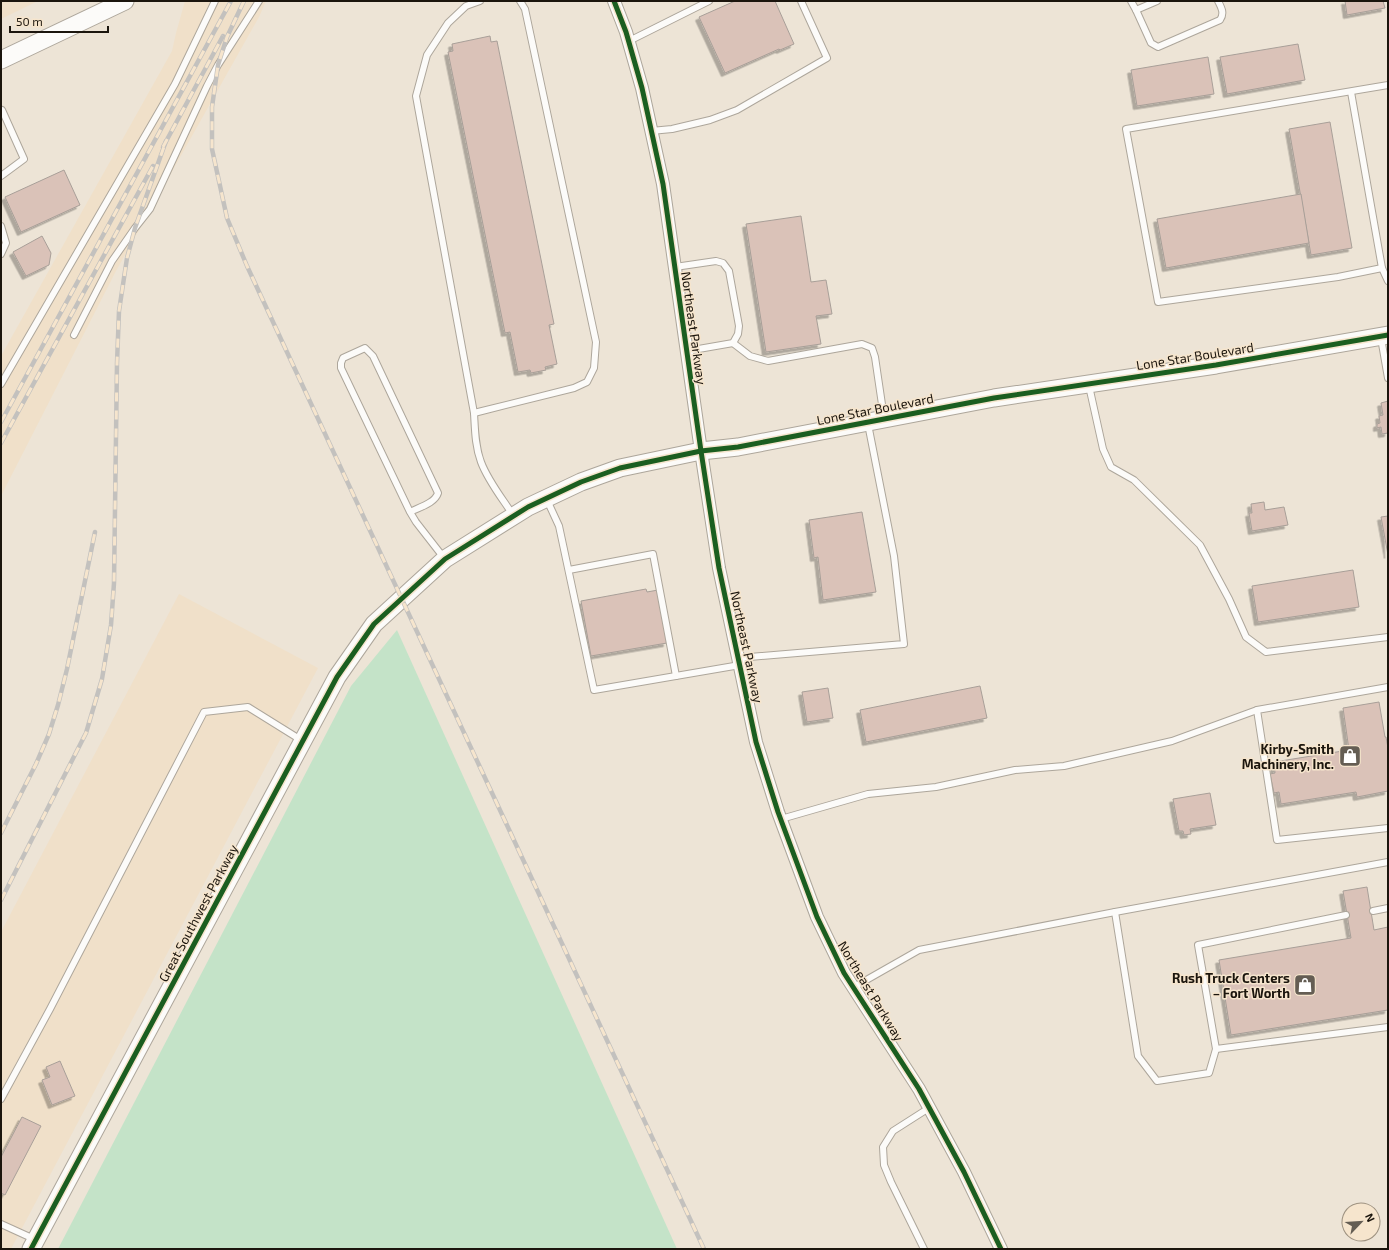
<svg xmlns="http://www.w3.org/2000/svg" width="1389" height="1250" font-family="'Exo 2',sans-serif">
	<defs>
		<filter id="shadow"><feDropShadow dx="-3.5" dy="3.5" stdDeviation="0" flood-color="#0004"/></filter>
	</defs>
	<rect width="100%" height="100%" fill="#ede4d6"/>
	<g fill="#f0e0c9">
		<path d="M 1,1 L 38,1 L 1,19 Z"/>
		<path d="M 185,1 L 266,1 L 259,17 L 116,271 L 1,496 L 1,356 L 172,51 L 176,33 Z"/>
		<path d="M 179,594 L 318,668 L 11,1249 L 1,1249 L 1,932 Z"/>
	</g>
	<path fill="#c4e3c8" d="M 397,630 L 677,1249 L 58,1249 L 351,686 Z"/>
	<g fill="#dac2b8" stroke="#a89f98" filter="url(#shadow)">
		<path d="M 735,1 L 775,1 L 794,44 L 780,50 L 779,49 L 725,73 L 699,17 Z"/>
		<path d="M 1345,1 L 1383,1 L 1385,8 L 1347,15 Z"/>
		<path d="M 490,36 L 491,42 L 497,41 L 554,324 L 549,325 L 557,364 L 545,367 L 546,370 L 531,373 L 530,370 L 518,372 L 510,332 L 505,333 L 448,52 L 453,51 L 452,44 Z"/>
		<path d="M 1298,44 L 1305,80 L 1227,94 L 1220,57 Z"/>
		<path d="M 1208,57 L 1214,94 L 1137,106 L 1131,70 Z"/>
		<path d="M 1330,122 L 1352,248 L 1311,255 L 1289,129 Z"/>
		<path d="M 64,170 L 80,205 L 21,232 L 5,197 Z"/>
		<path d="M 1301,194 L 1309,243 L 1166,268 L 1157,219 Z"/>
		<path d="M 801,216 L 811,282 L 826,280 L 832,314 L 816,316 L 821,344 L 766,352 L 746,224 Z"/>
		<path d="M 42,236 L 51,253 L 49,265 L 26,276 L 13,252 Z"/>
		<path d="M 1388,401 L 1388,433 L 1382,434 L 1381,427 L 1377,428 L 1377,424 L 1380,423 L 1379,416 L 1383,415 L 1381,403 Z"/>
		<path d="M 1264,502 L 1265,510 L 1284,507 L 1288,525 L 1252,531 L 1249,513 L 1252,513 L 1251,504 Z"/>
		<path d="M 862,512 L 876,592 L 823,600 L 818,557 L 814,558 L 809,520 Z"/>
		<path d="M 1388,516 L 1388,555 L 1381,517 Z"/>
		<path d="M 1353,570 L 1359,607 L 1258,622 L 1252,586 Z"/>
		<path d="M 646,589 L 647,592 L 658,590 L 667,643 L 591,656 L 581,601 Z"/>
		<path d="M 980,686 L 987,718 L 866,742 L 860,710 Z"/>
		<path d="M 828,688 L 833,718 L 807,722 L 802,692 Z"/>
		<path d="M 1379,702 L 1385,737 L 1386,737 L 1388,748 L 1388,791 L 1357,797 L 1356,792 L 1281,804 L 1279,792 L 1274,793 L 1270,774 L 1275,773 L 1274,762 L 1349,750 L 1343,708 Z"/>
		<path d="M 1210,793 L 1216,825 L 1190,829 L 1191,834 L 1184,835 L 1183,831 L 1179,831 L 1173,799 Z"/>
		<path d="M 1367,887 L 1374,930 L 1388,927 L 1388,1010 L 1231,1035 L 1219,960 L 1351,938 L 1343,891 Z"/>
		<path d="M 60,1061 L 75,1096 L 52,1105 L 42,1080 L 50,1077 L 46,1067 Z"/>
		<path d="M 22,1117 L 41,1126 L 5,1195 L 1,1193 L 1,1157 Z"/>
	</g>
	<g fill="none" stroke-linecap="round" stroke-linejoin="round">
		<g stroke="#ada69b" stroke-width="8">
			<g id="lane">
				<path d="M 480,1 L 466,6 L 448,23 L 427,55 L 416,96 L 474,413 C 475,429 475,446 481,462 C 488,481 502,498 513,515"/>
				<path d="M 1131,1 L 1136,10 L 1157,1"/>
				<path d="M 1136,10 L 1151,43 L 1158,47 L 1220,20 C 1225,13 1221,7 1218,1"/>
				<path d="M 629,41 L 709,1"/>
				<path d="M 1388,85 L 1126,129 L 1158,302 L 1338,277 L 1382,268 L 1388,281"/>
				<path d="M 1351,92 L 1382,268"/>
				<path d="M 651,131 L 672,129 L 710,120 L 737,110 L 827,58 L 801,1"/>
				<path d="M 1,176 L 24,159 L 2,110"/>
				<path d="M 1,226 L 6,243 L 1,254"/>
				<path d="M 675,267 L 716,261 L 723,263 L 729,271 L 739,326 L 738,334 L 733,343 L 687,351"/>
				<path d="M 74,335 L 112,261 L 135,228 L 150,209 L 207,86 L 218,65 L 259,1"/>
				<path d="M 1381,338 L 1388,378"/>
				<path d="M 733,343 L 750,356 L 768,361 L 862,344 L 872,348 L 875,357 L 884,418"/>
				<path d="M 1,384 L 175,84 L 215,1"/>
				<path d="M 1089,386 L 1103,449 L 1111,467 L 1134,480 L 1200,545 L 1229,599 L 1246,637 L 1266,652 L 1388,637"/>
				<path d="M 474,413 L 574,388 L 587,382 L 594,368 L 596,342 L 525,9 L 520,1"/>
				<path d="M 547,500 L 559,526 L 594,690 L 740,665"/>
				<path d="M 410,512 C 420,507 435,503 438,493 L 373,356 L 365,348 L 343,358 L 341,363 L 341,368 L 410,512 L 416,522 L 444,558"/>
				<path d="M 569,570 L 653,554 L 676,676"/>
				<path d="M 738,658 L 904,644 L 894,556 L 868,424"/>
				<path d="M 1388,687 L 1257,710 L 1277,840 L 1388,828"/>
				<path d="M 781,819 L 868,794 L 936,787 L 1015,770 L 1064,766 L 1172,741 L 1257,710"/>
				<path d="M 1373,911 L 1388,908"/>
				<path d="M 1115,912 L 1138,1056 L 1157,1081 L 1209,1073 L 1216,1049"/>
				<path d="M 1346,915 L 1198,945 L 1216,1049 L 1388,1027"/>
				<path d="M 854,987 L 919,950 L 1115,912 L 1388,862"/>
				<path d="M 1,1099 L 50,1009 L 204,712 L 248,707 L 301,740"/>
				<path d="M 1,1224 L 34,1239"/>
				<path d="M 924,1249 L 891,1182 L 884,1165 L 883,1147 L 893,1131 L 929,1108"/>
			</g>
		</g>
		<g stroke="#ada69b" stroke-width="14">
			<path id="street" d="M 614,1 L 626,32 L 642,88 L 663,184 L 701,451 L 719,568 L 756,742 L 778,812 L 817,917 L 844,973 L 919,1089 L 964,1172 L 1001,1249"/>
		</g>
		<g stroke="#ada69b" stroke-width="19">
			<g id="secondary">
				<path d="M 1,60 L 125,1"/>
				<path d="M 31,1249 L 337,677 L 374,624 L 445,559 L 528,507 L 581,482 L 620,468 L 701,451 L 738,447 L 994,398 L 1216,365 L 1388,335"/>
			</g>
		</g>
		<use href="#lane" stroke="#fcfbf9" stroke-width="6"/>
		<use href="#street" stroke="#fcfbf9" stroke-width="12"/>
		<use href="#secondary" stroke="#fcfbf9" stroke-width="17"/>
		<g stroke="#c3c1be" stroke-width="4.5">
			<g id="rail">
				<path d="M 244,1 L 227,37 L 218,65 L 212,107 L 212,149 L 227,218 L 247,266 L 704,1249"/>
				<path d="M 163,147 L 223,36"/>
				<path d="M 1,422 L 231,1"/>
				<path d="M 1,443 L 153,166"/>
				<path d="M 1,833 L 36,764 L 49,734 L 58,705 L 67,669 L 95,532"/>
				<path d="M 1,900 L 86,733 L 102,679 L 111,625 L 114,583 L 117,363 L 119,311 L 127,258 L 135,228 L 166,141"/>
			</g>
		</g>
		<use href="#rail" stroke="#f6e5cd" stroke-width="3" stroke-dasharray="9" stroke-linecap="butt"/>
		<g stroke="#f6e5cd" stroke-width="8">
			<g id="cycleway">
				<path d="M 614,1 L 626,32 L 642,88 L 663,184 L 701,451 L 719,568 L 756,742 L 778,812 L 817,917 L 844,973 L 919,1089 L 964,1172 L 1001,1249"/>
				<path d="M 31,1249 L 337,677 L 374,624 L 445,559 L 528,507 L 581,482 L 620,468 L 701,451 L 738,447 L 994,398 L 1216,365 L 1388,335"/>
			</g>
		</g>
		<use href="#cycleway" stroke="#1b5e20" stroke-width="5"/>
	</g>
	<defs>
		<g id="shop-square" transform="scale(1.15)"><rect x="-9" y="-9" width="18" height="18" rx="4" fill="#645d53" stroke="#f6e5cd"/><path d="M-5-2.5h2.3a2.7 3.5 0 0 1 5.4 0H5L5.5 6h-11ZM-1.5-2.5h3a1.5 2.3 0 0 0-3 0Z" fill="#fff"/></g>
	</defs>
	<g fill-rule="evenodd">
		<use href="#shop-square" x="1350" y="756"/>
		<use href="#shop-square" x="1305" y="985"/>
	</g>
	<g text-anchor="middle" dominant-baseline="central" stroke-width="3" stroke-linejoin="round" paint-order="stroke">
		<g font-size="13" fill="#1b150d" stroke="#f6e5cd">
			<text transform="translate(694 328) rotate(82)">Northeast Parkway</text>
			<text transform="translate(1195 356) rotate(-9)">Lone Star Boulevard</text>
			<text transform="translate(875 409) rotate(-11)">Lone Star Boulevard</text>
			<text transform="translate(747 647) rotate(78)">Northeast Parkway</text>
			<text transform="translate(198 913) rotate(-62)">Great Southwest Parkway</text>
			<text transform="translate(871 991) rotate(59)">Northeast Parkway</text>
		</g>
		<g font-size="13" font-weight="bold" fill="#1b150d" stroke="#f6e5cd" text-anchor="end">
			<text x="1334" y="749">Kirby-Smith<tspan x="1334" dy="15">Machinery, Inc.</tspan></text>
			<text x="1290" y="978">Rush Truck Centers<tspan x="1290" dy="15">– Fort Worth</tspan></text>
		</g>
	</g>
	<rect width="1389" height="1250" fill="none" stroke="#1b150d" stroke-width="4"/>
	<g transform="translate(1361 1222) rotate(65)"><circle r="19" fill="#f6e5cd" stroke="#9e9280"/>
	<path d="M0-3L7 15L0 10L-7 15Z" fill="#645d53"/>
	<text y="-6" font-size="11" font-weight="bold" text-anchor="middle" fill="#1b150d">N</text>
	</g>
	<path d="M10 26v6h98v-6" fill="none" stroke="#1b150d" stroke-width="2"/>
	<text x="16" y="26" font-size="12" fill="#1b150d" stroke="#f6e5cd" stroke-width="3" paint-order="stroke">50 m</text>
</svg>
